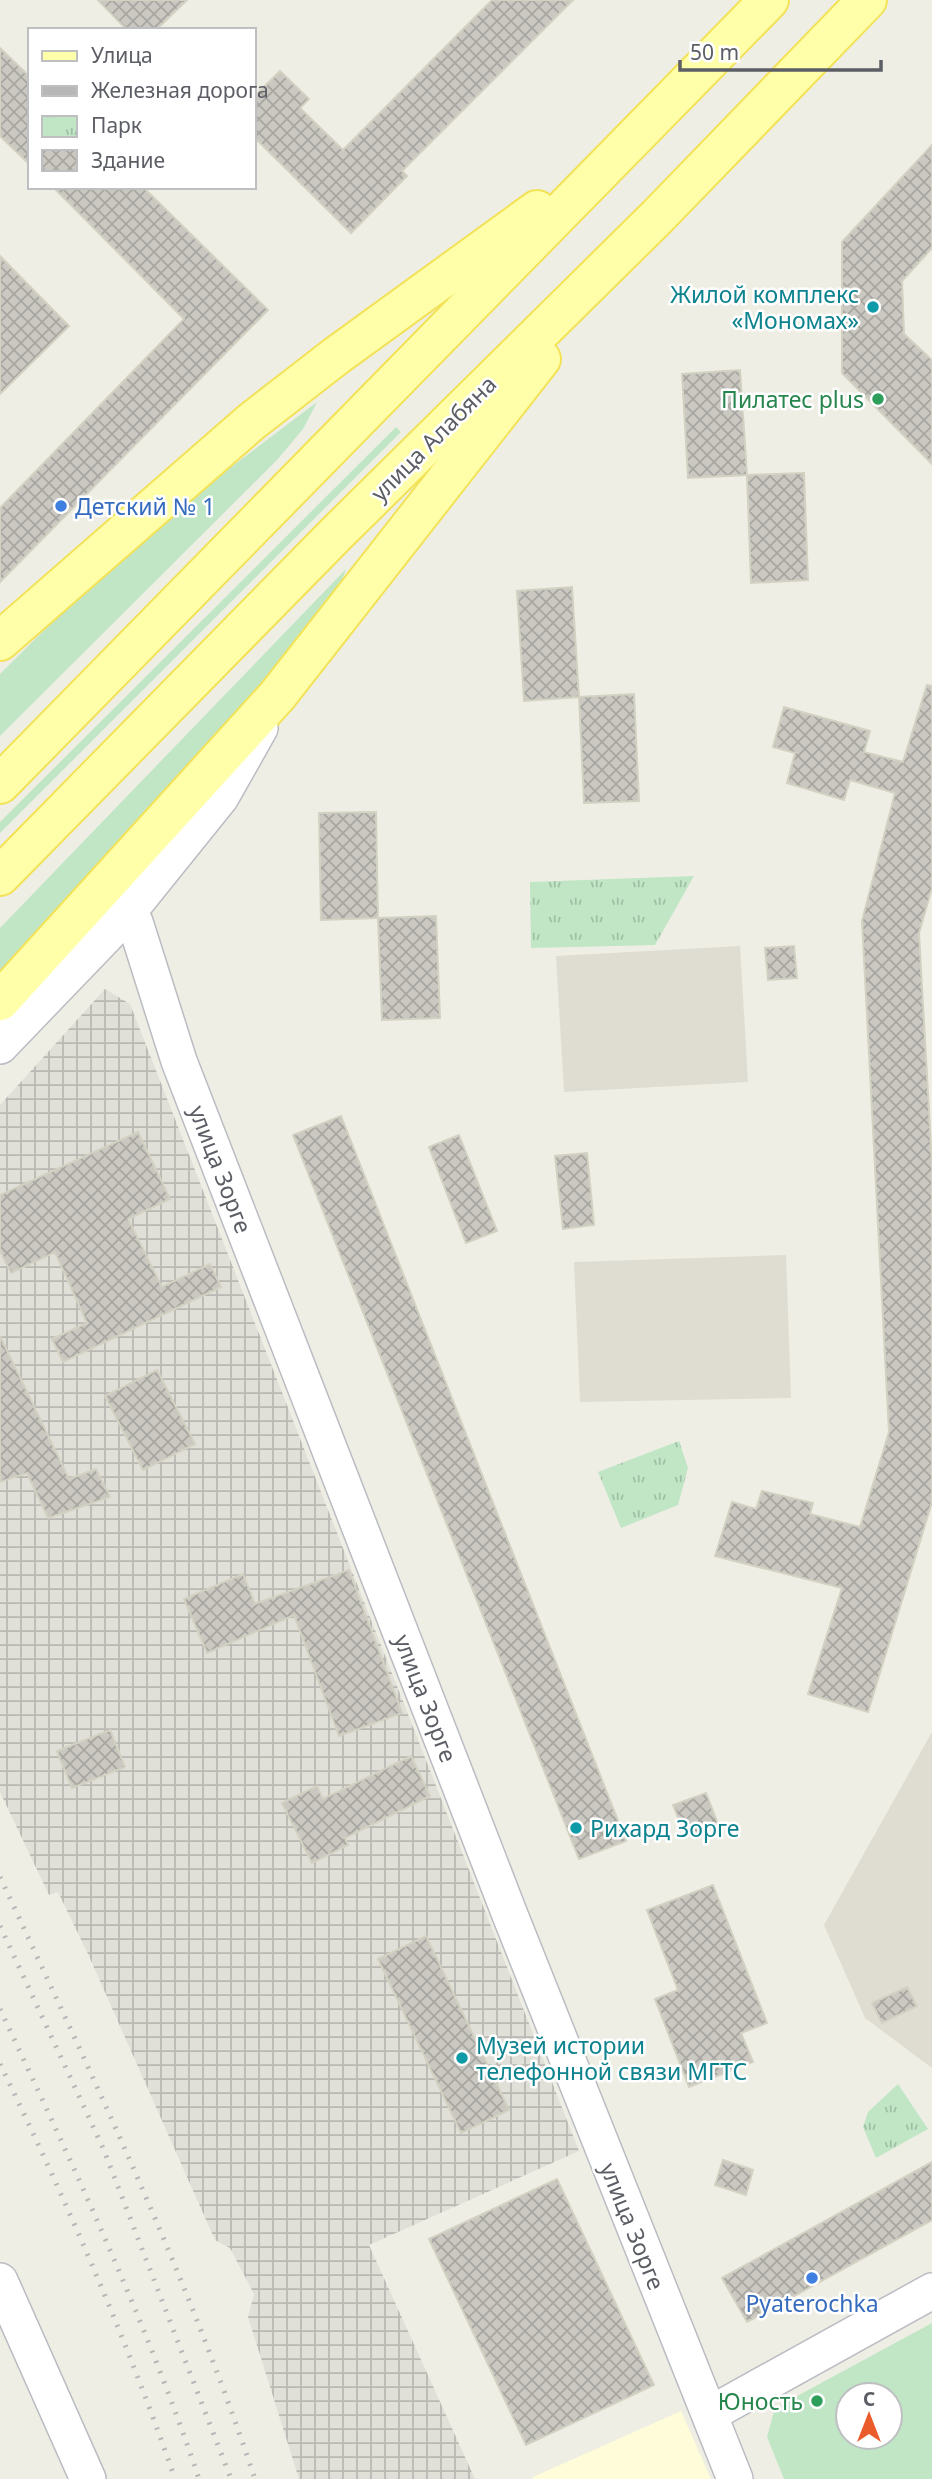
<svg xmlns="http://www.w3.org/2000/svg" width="932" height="2479" font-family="'Noto Sans',sans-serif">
	<defs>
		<pattern id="industrial-grid" width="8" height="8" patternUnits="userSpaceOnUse" patternTransform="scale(1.75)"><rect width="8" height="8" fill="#e0dfd8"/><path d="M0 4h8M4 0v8" fill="none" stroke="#b9b8b3"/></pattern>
		<pattern id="park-tufts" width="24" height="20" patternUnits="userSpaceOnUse" patternTransform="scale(1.75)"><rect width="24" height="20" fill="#c0e6c6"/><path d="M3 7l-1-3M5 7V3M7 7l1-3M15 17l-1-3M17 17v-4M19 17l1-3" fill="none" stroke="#9fbea4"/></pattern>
		<pattern id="building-cross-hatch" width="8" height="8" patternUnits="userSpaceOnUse" patternTransform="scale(1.75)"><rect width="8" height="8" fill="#cac8c1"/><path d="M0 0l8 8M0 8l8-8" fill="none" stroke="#a7a6a0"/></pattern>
	</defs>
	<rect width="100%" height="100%" fill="#efeee4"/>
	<path fill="#fefcd9" d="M 681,2411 L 711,2479 L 533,2479 L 533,2477 Z"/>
	<path fill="url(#industrial-grid)" d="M 105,989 L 130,1004 L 579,2151 L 369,2245 L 475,2479 L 299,2479 L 248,2317 L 254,2294 L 230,2248 L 215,2240 L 88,1954 L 58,1892 L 49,1895 L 0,1792 L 0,1105 Z"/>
	<g fill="#dfddd2">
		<path d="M 740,946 L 748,1082 L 564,1092 L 556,956 Z"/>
		<path d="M 786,1255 L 791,1398 L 580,1402 L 574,1262 Z"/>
		<path d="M 932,1732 L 932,2068 L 865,2018 L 824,1925 Z"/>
	</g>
	<g fill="#c0e6c6" fill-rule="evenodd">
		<path d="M 317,402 L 303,429 L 277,460 L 0,736 L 0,674 L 135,540 Z"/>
		<path d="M 396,427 L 401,432 L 0,833 L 0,822 Z"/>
		<path d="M 346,569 L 336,598 L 182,781 L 0,976 L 0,928 Z"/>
		<path d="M 932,2323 L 932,2479 L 784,2479 L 767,2437 L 775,2408 ZM 890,2395 L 890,2437 L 848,2437 L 848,2395 Z"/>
	</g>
	<g fill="url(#park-tufts)">
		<path d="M 694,876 L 655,945 L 531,948 L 530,882 Z"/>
		<path d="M 679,1441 L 688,1468 L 678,1505 L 621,1528 L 598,1472 Z"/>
		<path d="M 898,2084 L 928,2129 L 876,2158 L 863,2127 L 868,2112 Z"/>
	</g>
	<g fill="url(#building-cross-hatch)" stroke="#d3d1c2" stroke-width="2">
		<path d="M 98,0 L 187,0 L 156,30 L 127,30 Z"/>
		<path d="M 492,0 L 573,0 L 402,171 L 407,176 L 351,233 L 254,137 L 254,97 L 280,71 L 309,99 L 300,108 L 343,150 Z"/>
		<path d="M 0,48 L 30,77 L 30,165 L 0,136 Z"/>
		<path d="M 932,145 L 932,248 L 902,281 L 904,334 L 932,360 L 932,464 L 842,373 L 842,242 Z"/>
		<path d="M 53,187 L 143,187 L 268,310 L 0,582 L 0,508 L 184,319 Z"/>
		<path d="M 0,256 L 69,326 L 0,394 Z"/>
		<path d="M 740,370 L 747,475 L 688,478 L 682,374 Z"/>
		<path d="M 804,473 L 808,580 L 751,583 L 747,475 Z"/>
		<path d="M 572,587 L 579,697 L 524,701 L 517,591 Z"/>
		<path d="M 927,685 L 932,686 L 932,888 L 919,933 L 932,1164 L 932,1502 L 868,1712 L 808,1694 L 842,1588 L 715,1556 L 732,1502 L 756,1509 L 762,1491 L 813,1503 L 810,1514 L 860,1527 L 889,1432 L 862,921 L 895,793 L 850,780 L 844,800 L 787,783 L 795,753 L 773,747 L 784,707 L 870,731 L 864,752 L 903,762 Z"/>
		<path d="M 634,694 L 639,801 L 584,803 L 579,697 Z"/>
		<path d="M 376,812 L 378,918 L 321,920 L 319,813 Z"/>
		<path d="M 436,916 L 440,1018 L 382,1020 L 378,918 Z"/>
		<path d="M 794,946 L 797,978 L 768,980 L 765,948 Z"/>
		<path d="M 341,1116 L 626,1841 L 579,1859 L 293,1135 Z"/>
		<path d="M 138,1132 L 170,1199 L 128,1219 L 162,1287 L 210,1264 L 221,1287 L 63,1362 L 52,1339 L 87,1323 L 55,1252 L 11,1273 L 0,1251 L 0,1195 Z"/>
		<path d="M 459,1135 L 497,1231 L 466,1243 L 429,1147 Z"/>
		<path d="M 587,1153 L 594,1225 L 563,1229 L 555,1156 Z"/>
		<path d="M 0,1336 L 69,1479 L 96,1469 L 110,1497 L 48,1518 L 27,1473 L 0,1482 Z"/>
		<path d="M 157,1370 L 195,1444 L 143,1470 L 105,1396 Z"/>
		<path d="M 349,1570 L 402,1713 L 339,1736 L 294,1615 L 207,1653 L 184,1599 L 243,1574 L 255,1604 Z"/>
		<path d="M 110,1730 L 125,1767 L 72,1788 L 57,1751 Z"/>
		<path d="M 411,1756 L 430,1796 L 345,1838 L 348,1845 L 312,1863 L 282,1803 L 317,1786 L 323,1799 Z"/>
		<path d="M 706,1793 L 718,1824 L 686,1837 L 673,1805 Z"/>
		<path d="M 713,1885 L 767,2023 L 741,2033 L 753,2062 L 689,2087 L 655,1999 L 678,1990 L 647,1910 Z"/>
		<path d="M 426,1936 L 509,2110 L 461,2133 L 378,1959 Z"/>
		<path d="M 907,1987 L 917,2006 L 882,2023 L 872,2003 Z"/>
		<path d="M 723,2160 L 753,2170 L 746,2195 L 715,2185 Z"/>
		<path d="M 932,2162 L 932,2220 L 747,2322 L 722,2278 Z"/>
		<path d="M 557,2179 L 654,2385 L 526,2445 L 429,2239 Z"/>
	</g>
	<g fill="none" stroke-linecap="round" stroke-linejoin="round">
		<g stroke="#bbbcc3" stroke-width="38">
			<g id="minor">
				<path d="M 126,915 L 135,922 L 179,1061 L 510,1915 L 735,2479"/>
				<path d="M 0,1046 L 126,915 L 221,797 L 260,728"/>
				<path d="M 0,2281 L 88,2479"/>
				<path d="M 710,2414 L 932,2291"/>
			</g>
		</g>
		<g stroke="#f3e258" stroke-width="42">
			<g id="major">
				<path d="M 0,641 L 251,422 L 336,356 L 537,210"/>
				<path d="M 0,784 L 769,0"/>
				<path d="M 0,876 L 335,535 L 658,216 L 867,0"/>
				<path d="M 0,1001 L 277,696 L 541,359"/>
			</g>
		</g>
		<use href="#minor" stroke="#fff" stroke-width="35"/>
		<use href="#major" stroke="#feffa8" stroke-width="38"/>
		<g stroke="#b7b7b8" stroke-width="5" stroke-dasharray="2 9" stroke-linecap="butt">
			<path d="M 0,1877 C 92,2075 186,2272 255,2479"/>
			<path d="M 0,1926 L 103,2148 L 231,2479"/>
			<path d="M 0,2009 C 72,2163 145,2318 199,2479"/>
			<path d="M 0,2064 C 65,2198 126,2337 175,2479"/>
		</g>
	</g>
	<g fill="#0f9aa8" stroke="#fff" stroke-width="2.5">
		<circle cx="873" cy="307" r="7"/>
		<circle cx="576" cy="1828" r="7"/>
		<circle cx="462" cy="2058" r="7"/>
	</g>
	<g fill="#2e9e5b" stroke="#fff" stroke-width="2.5">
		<circle cx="878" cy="399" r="7"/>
		<circle cx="817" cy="2401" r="7"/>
	</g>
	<g fill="#3f7fe0" stroke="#fff" stroke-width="2.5">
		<circle cx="61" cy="506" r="7"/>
		<circle cx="812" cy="2278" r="7"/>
	</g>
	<g text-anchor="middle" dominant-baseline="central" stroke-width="5" stroke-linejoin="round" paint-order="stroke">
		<g font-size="23" fill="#0d838f" stroke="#fff" text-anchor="start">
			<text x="859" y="294" text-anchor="end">Жилой комплекс<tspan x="859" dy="26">«Мономах»</tspan></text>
			<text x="590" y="1828">Рихард Зорге</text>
			<text x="476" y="2045">Музей истории<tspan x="476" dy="26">телефонной связи МГТС</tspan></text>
		</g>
		<g font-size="23" fill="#27864d" stroke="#fff" text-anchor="end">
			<text x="864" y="399">Пилатес plus</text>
			<text x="803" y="2401">Юность</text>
		</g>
		<g font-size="23" fill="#5c5e65" stroke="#fff">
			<text transform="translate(433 438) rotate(-45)">улица Алабяна</text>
			<text transform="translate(221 1169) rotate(69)">улица Зорге</text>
			<text transform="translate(426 1698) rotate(69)">улица Зорге</text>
			<text transform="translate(633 2226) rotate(68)">улица Зорге</text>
		</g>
		<g font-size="23" fill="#366cbe" stroke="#fff" text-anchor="start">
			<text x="75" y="506">Детский № 1</text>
			<text x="812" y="2303" text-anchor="middle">Pyaterochka</text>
		</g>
	</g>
	<rect x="28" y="28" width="228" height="161" fill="#ffffff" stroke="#bebfc1" stroke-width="2"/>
	<rect x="42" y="51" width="35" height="10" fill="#feffa8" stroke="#bebfc1" stroke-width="2"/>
	<text x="91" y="63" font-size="21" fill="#5c5e65">Улица</text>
	<rect x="42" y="86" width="35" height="10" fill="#b7b7b8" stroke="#bebfc1" stroke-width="2"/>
	<text x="91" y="98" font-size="21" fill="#5c5e65">Железная дорога</text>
	<rect x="42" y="116" width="35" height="21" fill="url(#park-tufts)" stroke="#bebfc1" stroke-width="2"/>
	<text x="91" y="133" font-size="21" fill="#5c5e65">Парк</text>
	<rect x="42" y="150" width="35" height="21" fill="url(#building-cross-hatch)" stroke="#bebfc1" stroke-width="2"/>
	<text x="91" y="168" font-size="21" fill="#5c5e65">Здание</text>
	<g transform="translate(869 2416)"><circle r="33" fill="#ffffff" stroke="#bebfc1" stroke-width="2"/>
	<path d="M0-5L12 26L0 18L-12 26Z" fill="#eb5c2d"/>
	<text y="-10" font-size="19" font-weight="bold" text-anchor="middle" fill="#5c5e65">С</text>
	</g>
	<path d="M680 60v10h201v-10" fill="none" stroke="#5c5e65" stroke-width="3.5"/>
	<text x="690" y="60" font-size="21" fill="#5c5e65" stroke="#ffffff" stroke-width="5" paint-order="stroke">50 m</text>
</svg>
